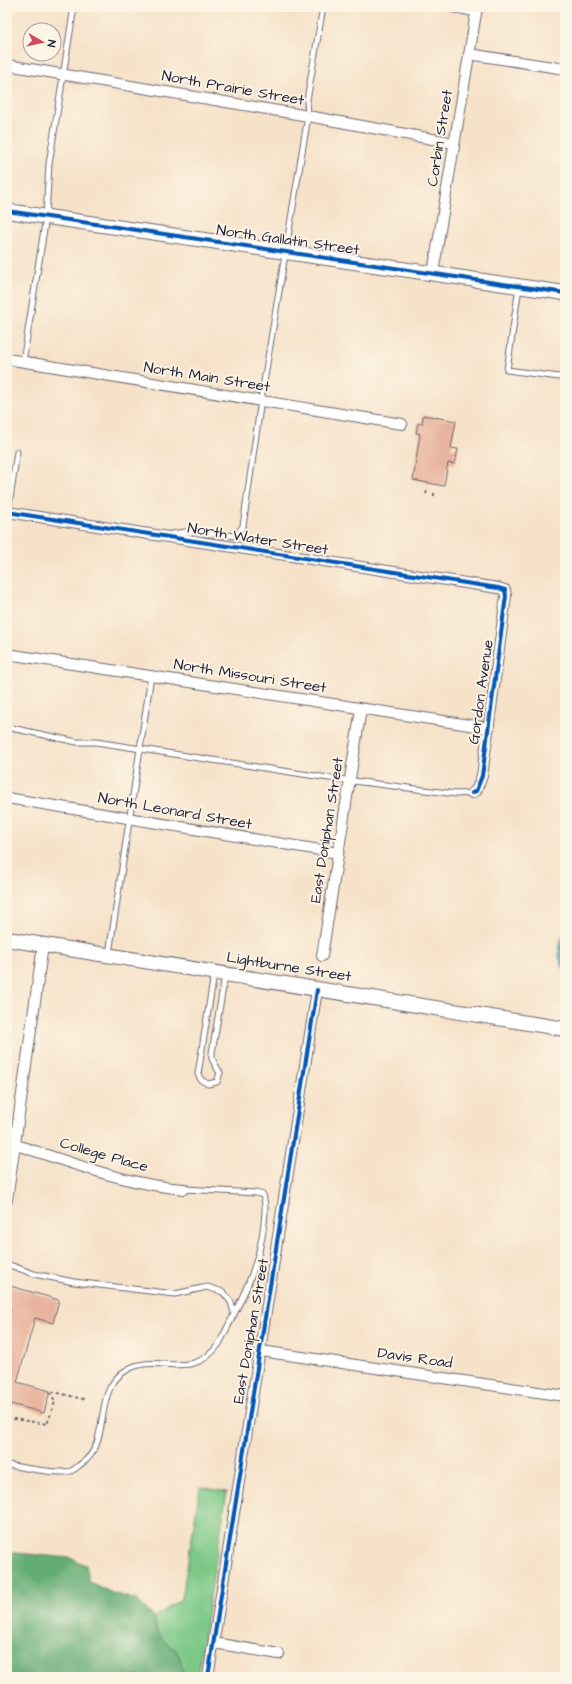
<svg xmlns="http://www.w3.org/2000/svg" width="572" height="1684" font-family="'Architects Daughter',sans-serif">
	<rect width="100%" height="100%" fill="#fcf5e5"/>
	<filter id="ink" filterUnits="userSpaceOnUse"><feTurbulence type="fractalNoise" baseFrequency=".025" numOctaves="2"/><feDisplacementMap in="SourceGraphic" scale="8" xChannelSelector="R" yChannelSelector="G"/><feConvolveMatrix kernelMatrix="1 2 1 2 8 2 1 2 1" color-interpolation-filters="sRGB"/></filter>
	<filter id="wash" filterUnits="userSpaceOnUse"><feTurbulence type="fractalNoise" baseFrequency=".012" numOctaves="4" result="noise"/><feDisplacementMap in="SourceGraphic" scale="16" xChannelSelector="R" yChannelSelector="G"/><feGaussianBlur stdDeviation="0.9" result="paint"/><feColorMatrix in="noise" values="0 0 0 0 0 0 0 0 0 0 0 0 0 0 0 0 0 1.4 0 .05"/><feComposite in="paint" operator="in"/></filter>
	<g filter="url(#wash)">
		<rect width="100%" height="100%" fill="#f6e2c9"/>
		<path fill="#7bc886" stroke="#4e7560" d="M 200,1487 L 227,1492 L 197,1677 L 184,1677 L 180,1658 L 175,1649 L 163,1641 L 157,1632 L 154,1618 L 182,1598 Z"/>
		<path fill="#64ac73" stroke="#436757" d="M 7,1552 L 70,1558 L 86,1565 L 90,1582 L 112,1593 L 137,1600 L 148,1611 L 154,1618 L 157,1632 L 163,1640 L 175,1649 L 180,1658 L 185,1677 L 7,1677 Z"/>
		<path fill="#57b9d5" stroke="#3c6e88" d="M 564,934 L 565,934 L 565,970 C 556,957 558,948 564,934 Z"/>
		<g id="blocks">
			<g fill="#e9b49d">
				<path d="M 423,415 L 456,421 L 451,448 L 458,449 L 455,464 L 448,463 L 444,486 L 413,480 L 420,434 L 416,433 L 418,423 L 422,424 Z"/>
				<path d="M 7,1285 L 59,1300 L 53,1323 L 35,1318 L 17,1382 L 50,1391 L 44,1413 L 11,1404 L 10,1407 L 7,1407 L 7,1323 L 11,1309 L 7,1308 Z"/>
			</g>
		</g>
	</g>
	<g filter="url(#ink)">
		<use href="#blocks" fill-opacity="0" stroke="#6c656d" stroke-width="1"/>
		<g fill="none" stroke-linecap="round" stroke-linejoin="round">
			<g stroke="#6c656d" stroke-width="7">
				<g id="lane">
					<path d="M 519,287 L 507,370 L 559,377"/>
					<path d="M 23,362 L 46,217 L 49,164 L 74,7"/>
					<path d="M 8,512 L 17,452"/>
					<path d="M 171,534 L 186,532 L 236,536 L 243,526 L 261,400 L 308,116 L 307,100 L 323,7"/>
					<path d="M 7,727 L 77,742 L 96,742 L 322,777 L 456,794 L 472,793"/>
					<path d="M 109,954 L 151,676"/>
					<path d="M 214,974 L 198,1074 L 201,1080 L 208,1084 L 217,1082 L 220,1073 L 212,1059 L 212,1053 L 225,975"/>
					<path d="M 7,1264 L 34,1274 L 74,1282 L 175,1294 L 207,1287 L 223,1292 L 231,1302 L 234,1313"/>
					<path d="M 7,1465 C 22,1467 58,1475 71,1471 C 74,1470 78,1466 81,1464 C 113,1443 91,1393 125,1371 C 158,1350 190,1384 219,1344 C 240,1302 259,1270 264,1223 C 265,1213 266,1205 263,1195 L 256,1193 L 184,1189"/>
				</g>
			</g>
			<g stroke="#6c656d" stroke-width="12">
				<g id="street">
					<path d="M 452,7 L 476,11"/>
					<path d="M 469,54 L 565,69"/>
					<path d="M 7,65 L 308,116 L 454,143"/>
					<path d="M 433,273 L 477,7"/>
					<path d="M 7,359 L 402,424"/>
					<path d="M 7,512 L 498,588 L 505,590 L 506,596 L 482,776 L 476,791 L 472,793"/>
					<path d="M 7,654 L 489,728"/>
					<path d="M 7,798 L 338,853"/>
					<path d="M 322,956 L 361,709"/>
					<path d="M 16,1145 C 71,1162 127,1185 184,1189"/>
					<path d="M 7,1200 L 43,945"/>
					<path d="M 261,1351 L 565,1396"/>
					<path d="M 214,1643 L 279,1654"/>
					<path d="M 208,1677 L 317,990"/>
				</g>
			</g>
			<g stroke="#6c656d" stroke-width="16">
				<g id="secondary">
					<path d="M 7,211 L 565,293"/>
					<path d="M 7,939 L 565,1029"/>
				</g>
			</g>
			<g stroke="#6c656d" stroke-width="2" stroke-dasharray="3 3" stroke-linecap="butt">
				<path d="M 426,494 L 428,488"/>
				<path d="M 434,496 L 434,491"/>
				<path d="M 7,1418 L 47,1424 L 55,1402 L 50,1391 L 87,1400"/>
			</g>
			<use href="#lane" stroke="#fff" stroke-width="5"/>
			<use href="#street" stroke="#fff" stroke-width="10"/>
			<use href="#secondary" stroke="#fff" stroke-width="14"/>
			<g stroke="#fcf5e5" stroke-width="6">
				<g id="cycleway">
					<path d="M 7,211 L 565,293"/>
					<path d="M 7,512 L 498,588 L 505,590 L 506,596 L 482,776 L 476,791 L 472,793"/>
					<path d="M 208,1677 L 317,990"/>
				</g>
			</g>
			<use href="#cycleway" stroke="#0057b8" stroke-width="4"/>
		</g>
	</g>
	<g text-anchor="middle" dominant-baseline="central" stroke-width="4" stroke-linejoin="round" paint-order="stroke">
		<g font-size="15" fill="#22223b" stroke="#fcf5e5">
			<text transform="translate(233 88) rotate(10)">North Prairie Street</text>
			<text transform="translate(440 138) rotate(-81)">Corbin Street</text>
			<text transform="translate(288 240) rotate(8)">North Gallatin Street</text>
			<text transform="translate(207 377) rotate(9)">North Main Street</text>
			<text transform="translate(258 539) rotate(9)">North Water Street</text>
			<text transform="translate(250 676) rotate(9)">North Missouri Street</text>
			<text transform="translate(481 692) rotate(-82)">Gordon Avenue</text>
			<text transform="translate(175 811) rotate(10)">North Leonard Street</text>
			<text transform="translate(327 830) rotate(-81)">East Doniphan Street</text>
			<text transform="translate(289 967) rotate(9)">Lightburne Street</text>
			<text transform="translate(104 1155) rotate(16)">College Place</text>
			<text transform="translate(251 1331) rotate(-80)">East Doniphan Street</text>
			<text transform="translate(415 1358) rotate(8)">Davis Road</text>
		</g>
	</g>
	<rect width="572" height="1684" fill="none" stroke="#fcf5e5" stroke-width="24"/>
	<g transform="translate(42 42) rotate(99)"><circle r="19" fill="#fcf5e5" stroke="#a5a1a1"/>
	<path d="M0-3L7 15L0 10L-7 15Z" fill="#d1495b"/>
	<text y="-6" font-size="11" font-weight="bold" text-anchor="middle" fill="#22223b">N</text>
	</g>
</svg>
